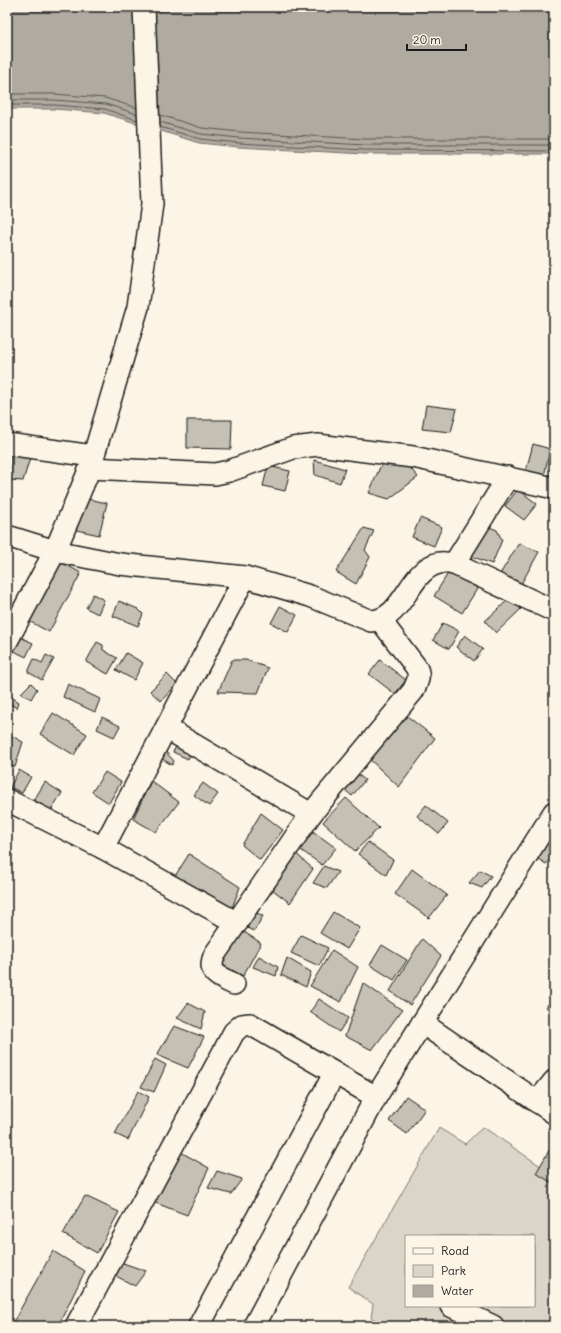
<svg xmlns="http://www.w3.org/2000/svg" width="561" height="1333" font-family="Delius,sans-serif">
	<rect width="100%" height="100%" fill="#fcf5e5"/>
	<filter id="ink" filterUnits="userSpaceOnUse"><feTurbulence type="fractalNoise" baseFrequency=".025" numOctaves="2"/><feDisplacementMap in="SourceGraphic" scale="8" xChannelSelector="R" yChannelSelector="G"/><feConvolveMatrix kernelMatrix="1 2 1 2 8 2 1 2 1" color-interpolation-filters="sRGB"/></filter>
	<g filter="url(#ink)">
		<path fill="#dbd5c8" stroke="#7c7872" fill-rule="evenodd" d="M 483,1127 L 554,1175 L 554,1326 L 391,1326 L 371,1318 L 373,1304 L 348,1287 L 439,1128 L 465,1144 ZM 406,1236 L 534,1236 L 534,1306 L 406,1306 Z"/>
		<path fill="#b0aba1" stroke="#75726c" d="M 7,7 L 554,7 L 554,154 L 364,154 L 238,147 L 199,143 L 104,113 L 54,109 L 7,109 Z"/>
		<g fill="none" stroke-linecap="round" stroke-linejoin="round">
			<g stroke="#575551" stroke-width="1">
				<path d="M 7,94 L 54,94 L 105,98 L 137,108"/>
				<path d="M 7,100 L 54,100 L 106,104 L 137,114"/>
				<path d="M 7,105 L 54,105 L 105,109 L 137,120"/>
				<path d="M 160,115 L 202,128 L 240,132 L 365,139 L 554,139"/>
				<path d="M 160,122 L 201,134 L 239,138 L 365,145 L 554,145"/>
				<path d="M 160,127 L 200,139 L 239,143 L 365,150 L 554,151"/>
			</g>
		</g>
		<g fill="#c4c0b3" stroke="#1c1c1c">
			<path d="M 426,405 L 457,409 L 451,432 L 422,429 Z"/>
			<path d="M 187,420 L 232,420 L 231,449 L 187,448 Z"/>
			<path d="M 533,444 L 550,449 L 544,476 L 526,471 Z"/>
			<path d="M 11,456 L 30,458 L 23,481 L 9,480 Z"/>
			<path d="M 314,460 L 345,469 L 340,483 L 315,475 Z"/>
			<path d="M 383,460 L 404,461 L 418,477 L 389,499 L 369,493 Z"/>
			<path d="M 268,466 L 290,471 L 285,491 L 263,486 Z"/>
			<path d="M 518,489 L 537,504 L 524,520 L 505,506 Z"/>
			<path d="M 88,499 L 107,503 L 99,535 L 72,529 Z"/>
			<path d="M 420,518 L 442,527 L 434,546 L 412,537 Z"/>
			<path d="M 484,525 L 497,530 L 502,540 L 492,564 L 471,556 Z"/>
			<path d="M 364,528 L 374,531 L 365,550 L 370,557 L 356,584 L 336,572 Z"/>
			<path d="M 519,543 L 539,552 L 521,584 L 500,574 Z"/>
			<path d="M 61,562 L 81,573 L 49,632 L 29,621 Z"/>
			<path d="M 450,570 L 474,585 L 477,589 L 462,613 L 434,596 Z"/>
			<path d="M 93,594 L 104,600 L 98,614 L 86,608 Z"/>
			<path d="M 510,598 L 521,609 L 496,633 L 485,621 Z"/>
			<path d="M 119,601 L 138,609 L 143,614 L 138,626 L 113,616 Z"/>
			<path d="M 280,606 L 297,615 L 288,632 L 271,623 Z"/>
			<path d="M 443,623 L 459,631 L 449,649 L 433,640 Z"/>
			<path d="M 465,635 L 483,649 L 474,661 L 456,647 Z"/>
			<path d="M 20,637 L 33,643 L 26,657 L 14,651 Z"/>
			<path d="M 97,642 L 103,645 L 103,650 L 117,658 L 108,674 L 86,662 Z"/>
			<path d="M 126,653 L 143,663 L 134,680 L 116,670 Z"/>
			<path d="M 46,655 L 54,659 L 42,680 L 28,672 L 34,659 L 42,663 Z"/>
			<path d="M 232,660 L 246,660 L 268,668 L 258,693 L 218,692 Z"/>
			<path d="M 380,660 L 406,680 L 395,694 L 369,674 Z"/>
			<path d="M 167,674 L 177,684 L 161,701 L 150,691 Z"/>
			<path d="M 31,683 L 37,689 L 31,699 L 21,693 Z"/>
			<path d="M 68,684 L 100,699 L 95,712 L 63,697 Z"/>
			<path d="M 7,694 L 19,702 L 17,708 L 7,702 Z"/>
			<path d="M 402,712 L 435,738 L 399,787 L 365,755 Z"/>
			<path d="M 53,713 L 87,734 L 74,755 L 40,734 Z"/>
			<path d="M 102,717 L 120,726 L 114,737 L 97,729 Z"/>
			<path d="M 10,735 L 23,742 L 15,767 L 7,764 L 7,743 Z"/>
			<path d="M 178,743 L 192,750 L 188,759 L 173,752 Z"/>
			<path d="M 163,749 L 174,761 L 172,765 L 159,757 Z"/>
			<path d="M 19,770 L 31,777 L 22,793 L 10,787 Z"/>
			<path d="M 352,770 L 365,780 L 352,796 L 339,785 Z"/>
			<path d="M 105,772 L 121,782 L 109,803 L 92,792 Z"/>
			<path d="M 151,781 L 179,802 L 156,832 L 133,819 Z"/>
			<path d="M 45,782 L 62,793 L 51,810 L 34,800 Z"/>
			<path d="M 203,783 L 218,794 L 209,806 L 194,795 Z"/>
			<path d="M 346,798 L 379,828 L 355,851 L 323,822 Z"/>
			<path d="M 426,805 L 448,823 L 439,834 L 417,816 Z"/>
			<path d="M 261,813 L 283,830 L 260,860 L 242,845 Z"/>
			<path d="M 307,827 L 336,848 L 322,865 L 295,846 Z"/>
			<path d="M 553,835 L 554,854 L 546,864 L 535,857 Z"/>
			<path d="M 368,842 L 393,860 L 386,875 L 358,854 Z"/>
			<path d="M 291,849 L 313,869 L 290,903 L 268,886 Z"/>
			<path d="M 189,854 L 240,887 L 230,913 L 175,876 Z"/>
			<path d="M 324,866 L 338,872 L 327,888 L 313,883 Z"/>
			<path d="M 412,869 L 447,895 L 429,918 L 395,894 Z"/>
			<path d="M 480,870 L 491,876 L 482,888 L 469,883 Z"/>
			<path d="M 251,910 L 263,916 L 254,931 L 241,925 Z"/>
			<path d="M 333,912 L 360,928 L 347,949 L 320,933 Z"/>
			<path d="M 238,928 L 261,943 L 243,976 L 217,962 Z"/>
			<path d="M 301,935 L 328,948 L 319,966 L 291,953 Z"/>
			<path d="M 422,939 L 441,956 L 410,1005 L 390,991 Z"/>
			<path d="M 382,945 L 407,960 L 394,980 L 370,965 Z"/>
			<path d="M 332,950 L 358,967 L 341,1002 L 310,986 Z"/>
			<path d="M 259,956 L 278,967 L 276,976 L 253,967 Z"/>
			<path d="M 287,958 L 311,972 L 306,987 L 281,975 Z"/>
			<path d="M 363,983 L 402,1010 L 372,1050 L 345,1036 Z"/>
			<path d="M 554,997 L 554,1014 L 546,1007 Z"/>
			<path d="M 319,999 L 348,1018 L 339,1032 L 310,1012 Z"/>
			<path d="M 188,1003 L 205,1012 L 201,1029 L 177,1018 Z"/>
			<path d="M 174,1026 L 204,1037 L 188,1068 L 157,1055 Z"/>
			<path d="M 155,1059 L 166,1065 L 154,1092 L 141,1087 Z"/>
			<path d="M 138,1091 L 149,1097 L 128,1140 L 115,1134 Z"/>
			<path d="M 406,1096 L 425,1109 L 407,1134 L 389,1121 Z"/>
			<path d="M 554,1142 L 554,1184 L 536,1173 Z"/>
			<path d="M 179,1151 L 209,1168 L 187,1215 L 153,1202 Z"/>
			<path d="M 217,1171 L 242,1179 L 231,1194 L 208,1188 Z"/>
			<path d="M 85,1196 L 119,1212 L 97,1253 L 63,1234 Z"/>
			<path d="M 53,1251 L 85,1271 L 58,1326 L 11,1326 Z"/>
			<path d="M 123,1263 L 146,1271 L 135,1286 L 114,1275 Z"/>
		</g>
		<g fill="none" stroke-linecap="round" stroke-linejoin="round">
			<g stroke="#1c1c1c" stroke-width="24">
				<g id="minor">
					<path d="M 7,444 L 93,456"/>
					<path d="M 90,468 L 215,474 L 229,471 L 293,448 L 318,445 L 413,457 L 554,488"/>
					<path d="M 7,536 L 55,551 L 120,564 L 245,577 L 310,596 L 371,621 C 405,619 408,570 439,563 C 443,562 449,563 454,564 L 554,611"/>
					<path d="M 454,564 L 508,477"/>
					<path d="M 7,641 L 55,551 L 90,468 L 138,307 L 152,204 L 144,7"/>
					<path d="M 166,728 L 311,814"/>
					<path d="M 7,800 L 103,848 L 237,923"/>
					<path d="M 103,848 L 245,577"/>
					<path d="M 234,984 C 219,977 206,973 215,954 L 311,814 L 413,691 C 417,683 421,676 416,667 L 381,621"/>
					<path d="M 422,1023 L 554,1113"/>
					<path d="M 537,1102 L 554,1081"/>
					<path d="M 451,1306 L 493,1326"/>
					<path d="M 76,1326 L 234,1032 L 242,1025 L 250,1024 L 376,1097"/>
					<path d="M 199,1326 L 334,1074"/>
					<path d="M 254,1326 L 376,1097 L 554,812"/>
				</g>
			</g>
			<use href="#minor" stroke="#fcf5e5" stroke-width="21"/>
		</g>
	</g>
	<rect width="561" height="1333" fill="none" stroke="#fcf5e5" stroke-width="24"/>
	<rect x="12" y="12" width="537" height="1309" fill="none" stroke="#1c1c1c" stroke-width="1.5" filter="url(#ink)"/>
	<rect x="405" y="1235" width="130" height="72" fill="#fcf5e5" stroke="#a29e95"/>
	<rect x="413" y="1248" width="20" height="6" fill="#fcf5e5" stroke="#a29e95"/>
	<text x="441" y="1255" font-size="12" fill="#1c1c1c">Road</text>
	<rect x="413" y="1265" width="20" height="12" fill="#dbd5c8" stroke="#a29e95"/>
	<text x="441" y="1275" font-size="12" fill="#1c1c1c">Park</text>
	<rect x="413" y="1285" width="20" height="12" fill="#b0aba1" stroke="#a29e95"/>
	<text x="441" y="1295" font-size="12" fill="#1c1c1c">Water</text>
	<path d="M407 44v6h59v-6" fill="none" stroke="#1c1c1c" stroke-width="2"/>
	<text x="413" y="44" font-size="12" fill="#1c1c1c" stroke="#fcf5e5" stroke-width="3" paint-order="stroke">20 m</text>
</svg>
